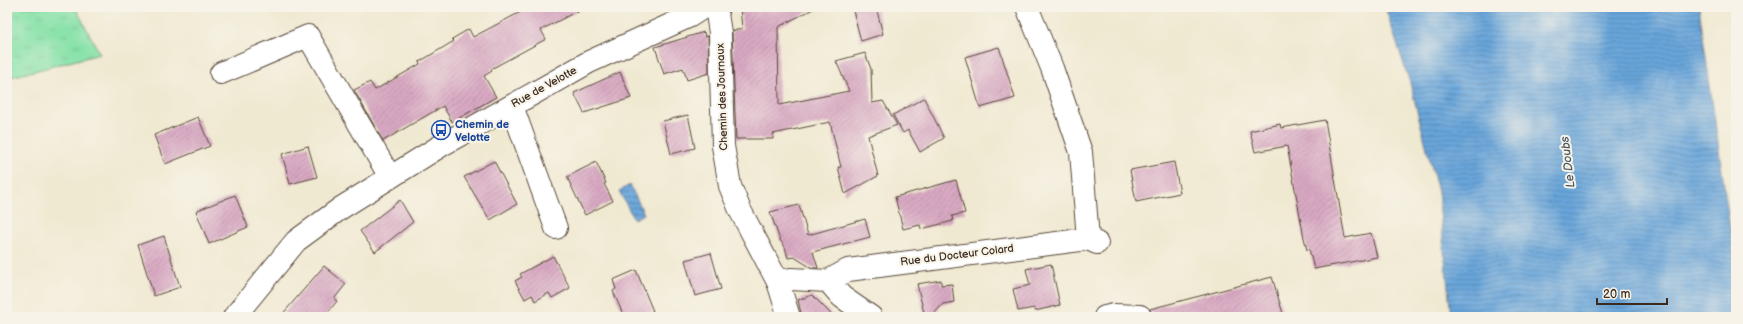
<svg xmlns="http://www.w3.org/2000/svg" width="1743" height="324" font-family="'Balsamiq Sans',sans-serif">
	<defs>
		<pattern id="grass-tufts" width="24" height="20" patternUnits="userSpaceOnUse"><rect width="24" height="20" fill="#87e2a8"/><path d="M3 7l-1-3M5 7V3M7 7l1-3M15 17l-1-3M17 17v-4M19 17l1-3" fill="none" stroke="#75c290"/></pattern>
		<pattern id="water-rules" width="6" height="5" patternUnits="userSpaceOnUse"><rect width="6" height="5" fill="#69a6db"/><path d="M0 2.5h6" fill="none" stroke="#5887b1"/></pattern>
		<pattern id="building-hatch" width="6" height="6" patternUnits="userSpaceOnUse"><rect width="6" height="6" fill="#d9a9c3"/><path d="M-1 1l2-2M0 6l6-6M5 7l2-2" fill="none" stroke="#b18a9e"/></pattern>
	</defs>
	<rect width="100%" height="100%" fill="#f7f3e8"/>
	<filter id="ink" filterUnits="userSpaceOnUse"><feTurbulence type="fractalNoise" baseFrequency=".025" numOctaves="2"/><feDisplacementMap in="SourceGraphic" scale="8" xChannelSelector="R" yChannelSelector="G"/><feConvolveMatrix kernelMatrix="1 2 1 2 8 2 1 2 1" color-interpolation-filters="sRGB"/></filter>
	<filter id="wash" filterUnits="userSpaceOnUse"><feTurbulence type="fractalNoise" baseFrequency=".012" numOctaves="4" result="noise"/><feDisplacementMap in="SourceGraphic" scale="16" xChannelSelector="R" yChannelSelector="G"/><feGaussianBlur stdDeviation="0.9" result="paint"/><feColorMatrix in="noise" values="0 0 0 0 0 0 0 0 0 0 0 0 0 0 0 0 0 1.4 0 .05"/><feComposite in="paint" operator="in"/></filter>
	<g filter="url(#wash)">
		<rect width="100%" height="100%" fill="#f0e9d1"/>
		<path fill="url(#grass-tufts)" stroke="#618663" d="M 7,7 L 75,7 L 100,54 L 7,78 Z"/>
		<g fill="url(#water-rules)" stroke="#52687c">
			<path d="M 1385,7 L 1699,7 L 1733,250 L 1736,286 L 1736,317 L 1451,317 L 1438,192 L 1410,83 Z"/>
			<path d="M 630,185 L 644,214 L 634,219 L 619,191 Z"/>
		</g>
		<g id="blocks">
			<g fill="url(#building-hatch)">
				<path d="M 530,7 L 585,7 L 541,30 L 546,39 L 491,69 L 492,71 L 484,76 L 496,97 L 452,122 L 443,106 L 383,141 L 354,90 L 370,82 L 375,90 L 420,64 L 419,62 L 454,41 L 452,39 L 469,29 L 473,37 Z"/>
				<path d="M 740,7 L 817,7 L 778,27 L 779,105 L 849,91 L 836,61 L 865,53 L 871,69 L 872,103 L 883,101 L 897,125 L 868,136 L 878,176 L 845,194 L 838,167 L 841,167 L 830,122 L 773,134 L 773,139 L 736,139 L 732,31 L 742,29 Z"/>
				<path d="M 852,7 L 876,7 L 883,34 L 861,41 Z"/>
				<path d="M 704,32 L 705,37 L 708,36 L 709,73 L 687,80 L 683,68 L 664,74 L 655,47 Z"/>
				<path d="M 999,47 L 1015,98 L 980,108 L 965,57 Z"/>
				<path d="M 620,72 L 631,98 L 584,113 L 574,93 Z"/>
				<path d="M 924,98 L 944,138 L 920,152 L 908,130 L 903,133 L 893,115 Z"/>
				<path d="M 688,115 L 695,148 L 671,154 L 663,121 Z"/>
				<path d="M 198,117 L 210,146 L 165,164 L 154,135 Z"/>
				<path d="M 1325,120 L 1345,238 L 1371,233 L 1377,257 L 1314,269 L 1309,249 L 1307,250 L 1304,238 L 1287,146 L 1255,152 L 1250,131 L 1280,124 L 1281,128 Z"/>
				<path d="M 308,146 L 317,177 L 290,184 L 282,154 Z"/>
				<path d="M 494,161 L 517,204 L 490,220 L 464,177 Z"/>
				<path d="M 596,162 L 606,183 L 604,184 L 613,201 L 585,215 L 567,177 Z"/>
				<path d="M 1174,162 L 1180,193 L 1136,202 L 1130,170 Z"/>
				<path d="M 956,180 L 965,213 L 952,216 L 953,221 L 921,229 L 920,225 L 903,229 L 895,197 Z"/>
				<path d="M 235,195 L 248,227 L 209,244 L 196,211 Z"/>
				<path d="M 400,200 L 413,222 L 375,252 L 360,231 Z"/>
				<path d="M 799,205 L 808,235 L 865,219 L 870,237 L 813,252 L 818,268 L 812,268 L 794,257 L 788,258 L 785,247 L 780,240 L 770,212 Z"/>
				<path d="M 164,236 L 180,287 L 154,296 L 138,245 Z"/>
				<path d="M 711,253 L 721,289 L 695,296 L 685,260 Z"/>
				<path d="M 553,256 L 570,288 L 552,298 L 549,293 L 535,301 L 532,295 L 525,299 L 515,281 L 522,277 L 520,274 Z"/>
				<path d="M 1051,264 L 1060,305 L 1035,311 L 1034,308 L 1018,311 L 1013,289 L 1030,285 L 1026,269 Z"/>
				<path d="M 324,266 L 346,284 L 334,299 L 337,301 L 324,317 L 280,317 Z"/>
				<path d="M 636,270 L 653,311 L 638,317 L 624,317 L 613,291 L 616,289 L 613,280 Z"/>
				<path d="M 1272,277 L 1284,317 L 1152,317 L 1150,309 Z"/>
				<path d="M 941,280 L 941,285 L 952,284 L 954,302 L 943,304 L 931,317 L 925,317 L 917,284 Z"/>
				<path d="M 812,295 L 834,317 L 802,317 L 798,300 Z"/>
			</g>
		</g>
	</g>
	<g filter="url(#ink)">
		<use href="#blocks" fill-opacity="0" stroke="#564739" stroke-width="1"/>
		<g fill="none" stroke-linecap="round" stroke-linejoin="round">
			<g stroke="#564739" stroke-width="24">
				<g id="minor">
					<path d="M 716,7 L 720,33 L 723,146 L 730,186 L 740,210 L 778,282 L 789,317"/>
					<path d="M 1027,7 L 1052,68 L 1081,152 L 1088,239"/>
					<path d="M 221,73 L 308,36 L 390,177"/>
					<path d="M 512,106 L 556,228"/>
					<path d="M 828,281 L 848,270 L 1088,239 L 1097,243"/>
					<path d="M 778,282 L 791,279 L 828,281 L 842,297 L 871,317"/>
					<path d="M 234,317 L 296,241 L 341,208 L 442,145 L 545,87 L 589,62 L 690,16 L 704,7"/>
					<path d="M 1105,317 L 1114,315 L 1140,316 L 1140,317"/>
				</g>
			</g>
			<use href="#minor" stroke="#fff" stroke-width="22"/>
		</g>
	</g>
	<defs>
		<g id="bus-ring" transform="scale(1)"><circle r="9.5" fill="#f7f3e8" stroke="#1a4fb4" stroke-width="1.5"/><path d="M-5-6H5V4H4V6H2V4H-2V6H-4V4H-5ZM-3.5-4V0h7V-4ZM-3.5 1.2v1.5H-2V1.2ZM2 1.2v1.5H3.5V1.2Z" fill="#1a4fb4"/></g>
	</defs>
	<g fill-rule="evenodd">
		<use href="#bus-ring" x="441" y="130"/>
	</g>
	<g text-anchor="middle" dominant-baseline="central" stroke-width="4" stroke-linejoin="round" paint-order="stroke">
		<g font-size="11" fill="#3b2a1e" stroke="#f7f3e8">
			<text transform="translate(544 87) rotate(-29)">Rue de Velotte</text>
			<text transform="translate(722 97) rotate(-92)">Chemin des Journaux</text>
			<text transform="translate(957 255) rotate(-7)">Rue du Docteur Colard</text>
		</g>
		<g font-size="11" font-weight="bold" fill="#164399" stroke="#f7f3e8" text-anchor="start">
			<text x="455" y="124">Chemin de<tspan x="455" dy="13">Velotte</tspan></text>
		</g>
		<g font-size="12" font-style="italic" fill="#4b5560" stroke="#f7f3e8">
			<text transform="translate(1568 162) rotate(-97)">Le Doubs</text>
		</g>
	</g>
	<rect width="1743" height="324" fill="none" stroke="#f7f3e8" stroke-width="24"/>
	<path d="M1597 298v6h70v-6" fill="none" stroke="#3b2a1e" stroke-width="2"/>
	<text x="1603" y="298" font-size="12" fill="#3b2a1e" stroke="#f7f3e8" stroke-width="3" paint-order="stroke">20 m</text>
</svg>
